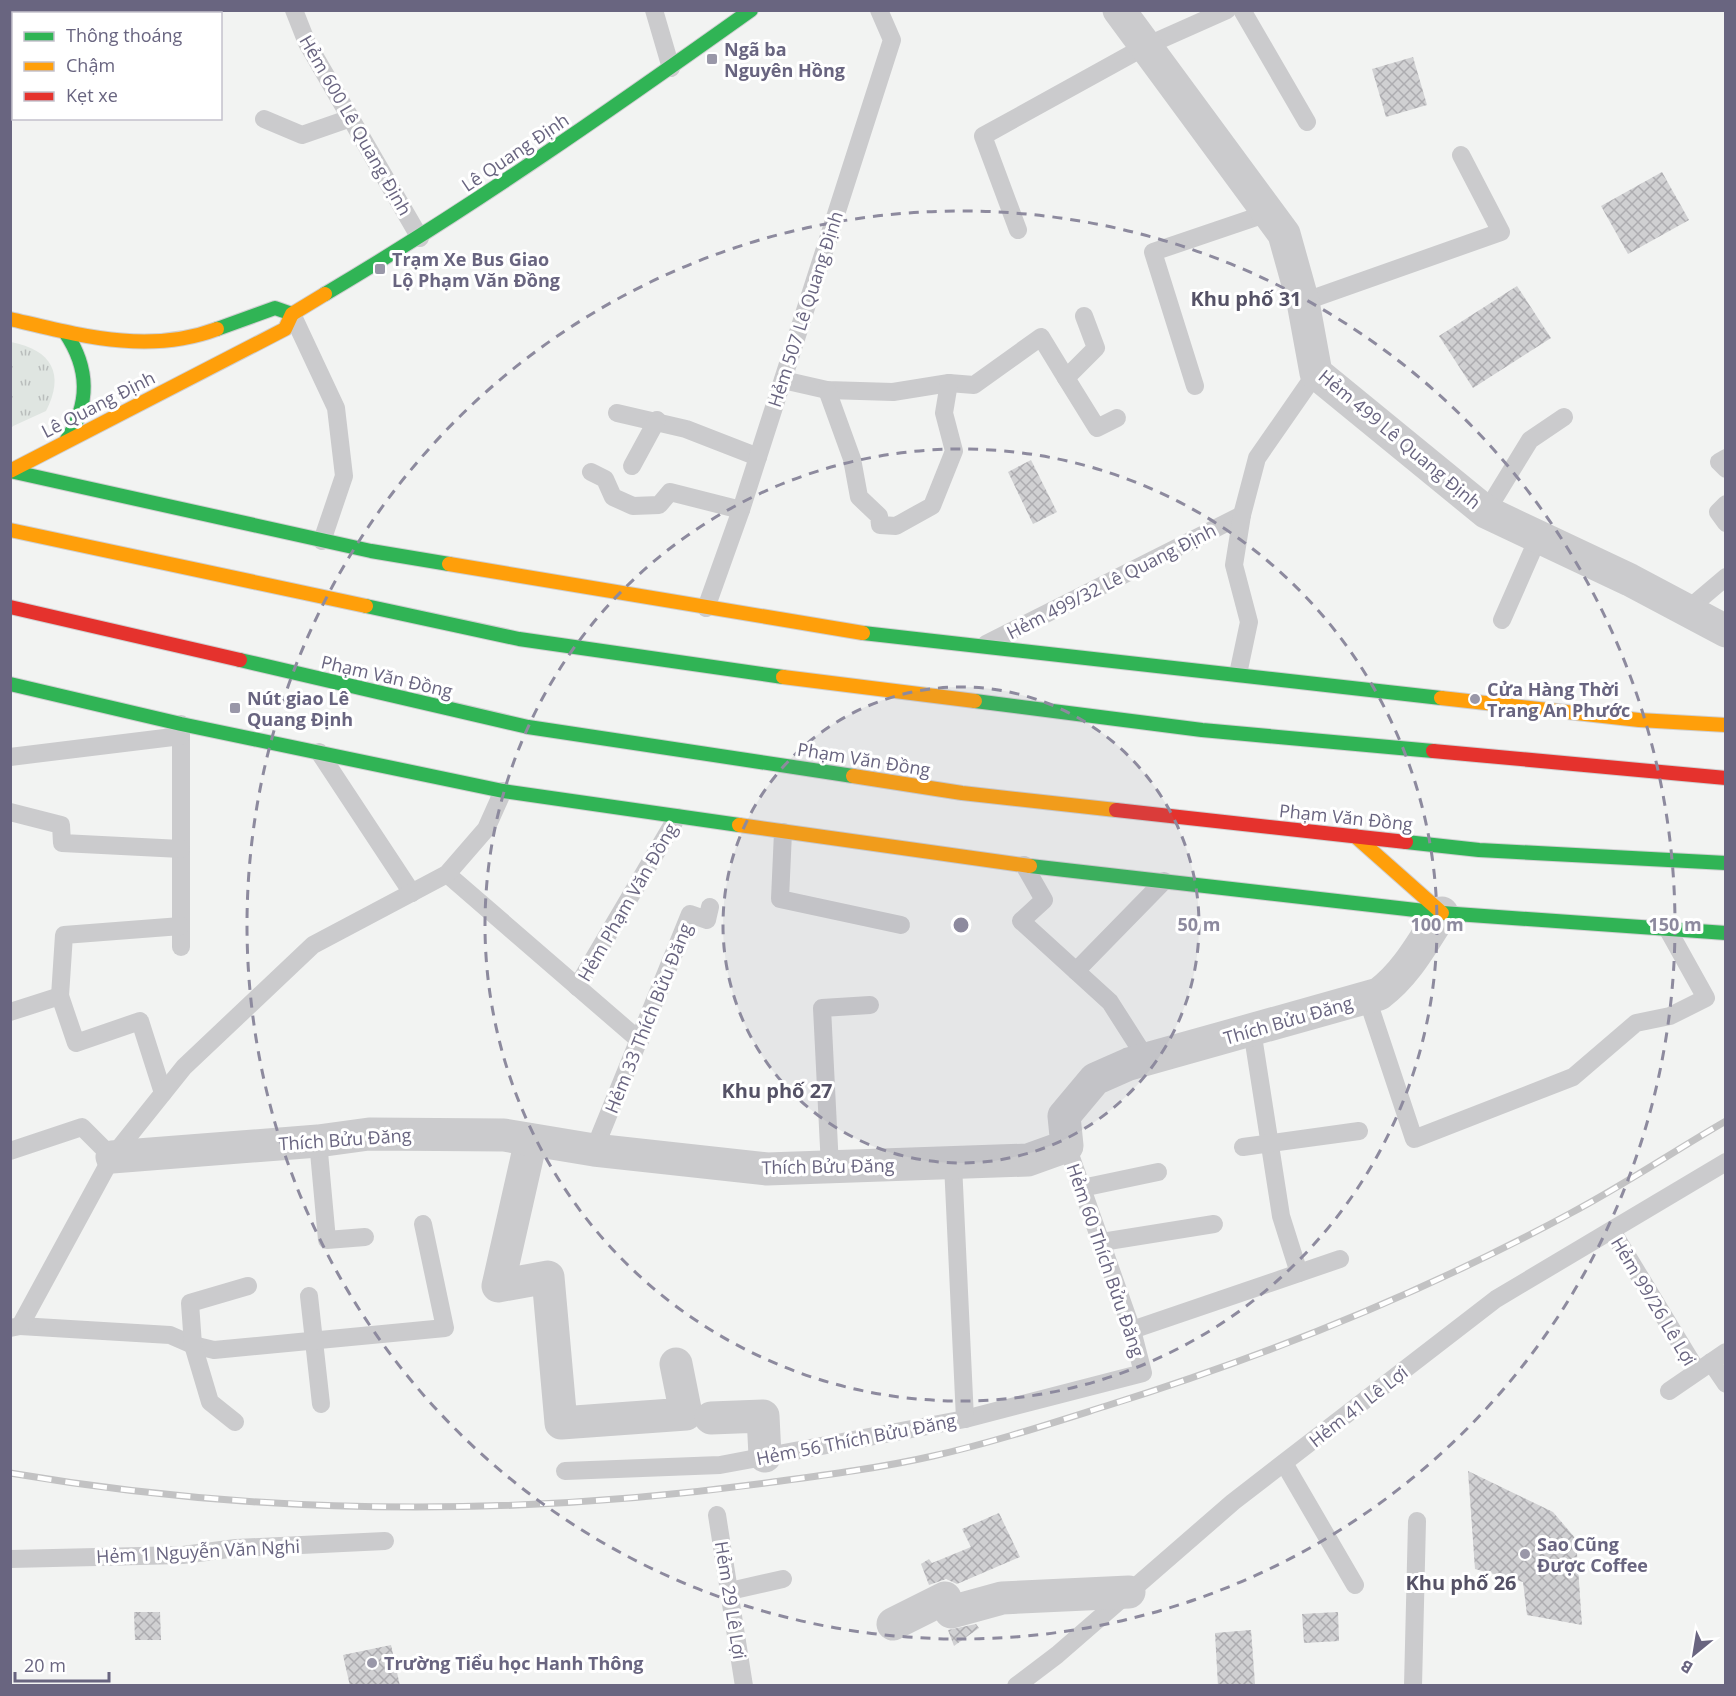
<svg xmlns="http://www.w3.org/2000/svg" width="1736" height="1696" font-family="'Open Sans',sans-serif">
	<defs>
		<pattern id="grass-tufts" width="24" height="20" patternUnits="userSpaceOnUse" patternTransform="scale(1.5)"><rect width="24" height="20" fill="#dfe5e1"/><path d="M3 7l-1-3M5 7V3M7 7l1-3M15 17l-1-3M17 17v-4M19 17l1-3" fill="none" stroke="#b9bdbc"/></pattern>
		<pattern id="building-cross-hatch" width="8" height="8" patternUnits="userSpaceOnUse" patternTransform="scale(1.5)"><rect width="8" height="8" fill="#d0d0d2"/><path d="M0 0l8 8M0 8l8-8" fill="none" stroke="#adacb0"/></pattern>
	</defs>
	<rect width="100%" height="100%" fill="#f2f3f2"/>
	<path fill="url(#grass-tufts)" d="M 11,342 C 52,350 65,374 46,411 L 11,427 Z"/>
	<g fill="url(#building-cross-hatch)">
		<path d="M 1413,57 L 1427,105 L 1386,117 L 1372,69 Z"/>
		<path d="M 1662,172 L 1689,220 L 1628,254 L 1601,206 Z"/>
		<path d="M 1517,286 L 1551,338 L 1473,388 L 1439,336 Z"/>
		<path d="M 1031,460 L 1057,512 L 1033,524 L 1008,472 Z"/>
		<path d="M 1468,1471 L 1553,1512 L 1576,1539 L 1582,1625 L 1527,1615 L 1523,1582 L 1475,1569 Z"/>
		<path d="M 999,1513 L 1020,1557 L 957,1584 L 946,1579 L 929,1585 L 921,1564 L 929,1559 L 932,1563 L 971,1547 L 962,1529 Z"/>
		<path d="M 134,1612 L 160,1612 L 161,1640 L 135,1640 Z"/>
		<path d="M 1338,1612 L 1339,1641 L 1304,1643 L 1302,1614 Z"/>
		<path d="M 976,1624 L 979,1628 L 954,1646 L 948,1630 Z"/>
		<path d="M 1251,1630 L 1255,1684 L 1218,1686 L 1215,1633 Z"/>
		<path d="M 391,1645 L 400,1686 L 350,1686 L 343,1655 Z"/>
	</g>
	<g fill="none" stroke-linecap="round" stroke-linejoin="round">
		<g stroke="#cfcfd1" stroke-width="16">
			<g id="fast">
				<path d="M 325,294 C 472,207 612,109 751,10"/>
				<path d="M 217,329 L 275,308 L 292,314"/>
				<path d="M 65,332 C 90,369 90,404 66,441"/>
				<path d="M 10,471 L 371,551 L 449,564"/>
				<path d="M 366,606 L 519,639 L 783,677"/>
				<path d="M 863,633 L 1441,698"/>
				<path d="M 240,660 L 528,727 L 853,776"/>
				<path d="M 10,684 L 181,724 L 503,791 L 739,825"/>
				<path d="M 975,701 L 1202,730 L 1433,751"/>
				<path d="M 1406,842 L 1479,850 L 1726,863"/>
				<path d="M 1030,866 L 1442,913 L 1726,933"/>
			</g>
		</g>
		<g stroke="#cfcfd1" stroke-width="16">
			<g id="slow">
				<path d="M 10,319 C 79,335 148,355 217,329"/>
				<path d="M 10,471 L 285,329 L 292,314 L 325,294"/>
				<path d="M 10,530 L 366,606"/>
				<path d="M 449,564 L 863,633"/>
				<path d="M 783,677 L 975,701"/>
				<path d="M 1441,698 L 1639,720 L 1726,725"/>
				<path d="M 853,776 L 962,793 L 1116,810"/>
				<path d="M 739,825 L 1030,866"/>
				<path d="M 1355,836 L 1442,913"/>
			</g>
		</g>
		<g stroke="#cfcfd1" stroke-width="16">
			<g id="jam">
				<path d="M 10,607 L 240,660"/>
				<path d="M 1433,751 L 1726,778"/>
				<path d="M 1116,810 L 1406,842"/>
			</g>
		</g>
		<g stroke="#cbcbcd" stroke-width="18">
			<path d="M 294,10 L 307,43 L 420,238"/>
			<path d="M 654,10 L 671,68"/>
			<path d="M 1242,10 L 1307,122"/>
			<path d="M 264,119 L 302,135 L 351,118"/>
			<path d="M 1018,230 L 983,136 L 1146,46 L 1227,10"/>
			<path d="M 1303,302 L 1501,232 L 1461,155"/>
			<path d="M 292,314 L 336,408 L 344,476 L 322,541"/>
			<path d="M 1066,378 L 1097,428 L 1117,418"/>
			<path d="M 783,380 L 827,390 L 893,392 L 949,383 L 974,385 L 1041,337 L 1066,378 L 1096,348 L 1084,316"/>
			<path d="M 1195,386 L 1153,252 L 1268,213"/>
			<path d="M 827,390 L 852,459 L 859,497 L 879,516 L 880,525 L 896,526 L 932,506 L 954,451 L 944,413 L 949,383"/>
			<path d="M 617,413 L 686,429 L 758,457"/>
			<path d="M 1726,458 L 1719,462 L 1726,469"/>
			<path d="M 632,466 L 657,420"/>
			<path d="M 591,472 L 605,479 L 613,497 L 633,506 L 659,505 L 670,492 L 741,510"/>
			<path d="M 1726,504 L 1718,512 L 1726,523"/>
			<path d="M 1486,512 L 1530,440 L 1564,417"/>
			<path d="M 706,608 L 741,510 L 892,40 L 879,10"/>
			<path d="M 1687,610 L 1726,577"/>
			<path d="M 1502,620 L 1538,538"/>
			<path d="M 986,644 L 1242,515"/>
			<path d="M 1238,674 L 1249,622 L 1234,565 L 1242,515 L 1257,458 L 1316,373"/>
			<path d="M 181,724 L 181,947"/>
			<path d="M 319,752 L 412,893"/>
			<path d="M 10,757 L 181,736"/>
			<path d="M 10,812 L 61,825 L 62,843 L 181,849"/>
			<path d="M 783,832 L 780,899 L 901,925"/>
			<path d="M 1024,865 L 1044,900 L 1021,921 L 1110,1002 L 1147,1060"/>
			<path d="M 447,874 L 640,1041"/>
			<path d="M 1076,971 L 1164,881"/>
			<path d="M 577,987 L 677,817"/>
			<path d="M 60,996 L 64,935 L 181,926"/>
			<path d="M 1367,998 L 1414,1139 L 1573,1077 L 1636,1023 L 1670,1016 L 1706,998 L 1667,928"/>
			<path d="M 10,1012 L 60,996 L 76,1043 L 140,1021 L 163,1093"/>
			<path d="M 1252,1030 L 1281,1216 L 1299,1273"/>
			<path d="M 318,1141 L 327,1240 L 365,1237"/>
			<path d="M 1243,1147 L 1359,1131"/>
			<path d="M 594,1150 L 690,914 L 707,920 L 710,907"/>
			<path d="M 10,1151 L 82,1127 L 112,1157"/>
			<path d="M 830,1167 L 822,1008 L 870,1005"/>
			<path d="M 1082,1188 L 1158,1172"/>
			<path d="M 1612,1231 L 1697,1371"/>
			<path d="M 1102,1242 L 1214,1224"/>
			<path d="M 309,1296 L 321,1404"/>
			<path d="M 20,1326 L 170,1335 L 193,1345 L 214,1350 L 445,1328 L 423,1224"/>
			<path d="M 10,1328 L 20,1326 L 112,1157 L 184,1067 L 313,945 L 447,874 L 486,829 L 503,791"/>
			<path d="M 1132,1330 L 1340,1259"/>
			<path d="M 1711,1362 L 1726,1384"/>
			<path d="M 1669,1391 L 1726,1352"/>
			<path d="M 965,1419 L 1143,1373 L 1132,1330 L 1067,1146"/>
			<path d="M 235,1422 L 210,1402 L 193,1345 L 190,1303 L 248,1286"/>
			<path d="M 1284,1463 L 1355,1585"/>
			<path d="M 565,1471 L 720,1465 L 965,1419 L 953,1164"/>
			<path d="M 717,1515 L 744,1686"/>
			<path d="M 10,1559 L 183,1555 L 236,1548 L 385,1541"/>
			<path d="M 730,1591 L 783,1579"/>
			<path d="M 1016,1686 L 1057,1655 L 1233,1502 L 1496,1299 L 1726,1162"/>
			<path d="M 1413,1686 L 1417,1521"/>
		</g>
		<g stroke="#cbcbcd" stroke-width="33">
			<path d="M 1119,10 L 1284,234 L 1303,302 L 1316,373 L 1486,512 L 1630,580 L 1726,631"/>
			<path d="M 531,1140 L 498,1286 L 548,1277 L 561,1423 L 686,1414 L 676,1364"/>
			<path d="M 112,1157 L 318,1141 L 369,1134 L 504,1135 L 594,1150 L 767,1169 L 1028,1160 L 1067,1146 L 1064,1116 L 1095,1079 L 1129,1064 L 1379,994 C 1407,973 1423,942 1442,913"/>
			<path d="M 711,1418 L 763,1416 L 765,1456"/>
			<path d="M 893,1624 L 945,1598 L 951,1612 L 1002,1598 L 1129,1592"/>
		</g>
		<use href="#fast" stroke="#30b455" stroke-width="14"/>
		<use href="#slow" stroke="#ff9f0a" stroke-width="14"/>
		<use href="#jam" stroke="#e5322d" stroke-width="14"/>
		<g stroke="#c2c2c3" stroke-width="7">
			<path id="rail" d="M 10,1473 C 262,1516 521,1517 773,1482 C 826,1475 880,1468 933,1456 C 991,1443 1049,1424 1106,1406 C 1266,1356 1423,1293 1571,1213 C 1624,1185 1674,1151 1726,1121"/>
		</g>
		<use href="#rail" stroke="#fff" stroke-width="4.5" stroke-dasharray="14" stroke-linecap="butt"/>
	</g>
	<circle cx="961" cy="925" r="238" fill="#8d8a9e" fill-opacity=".12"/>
	<g fill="none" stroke="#8d8a9e" stroke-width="3" stroke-dasharray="10 8">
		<circle cx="961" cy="925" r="238"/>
		<circle cx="961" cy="925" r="476"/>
		<circle cx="961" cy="925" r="714"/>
	</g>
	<g fill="#9997a8" stroke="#fff" stroke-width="2">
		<rect x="706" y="53" width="12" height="12" rx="3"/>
		<rect x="374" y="263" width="12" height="12" rx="3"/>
		<circle cx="1475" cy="699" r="6"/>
		<rect x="229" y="702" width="12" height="12" rx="3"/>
		<circle cx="1525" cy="1554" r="6"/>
		<circle cx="372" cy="1663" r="6"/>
	</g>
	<g text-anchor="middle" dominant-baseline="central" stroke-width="6" stroke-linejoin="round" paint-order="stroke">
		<g font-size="18" font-weight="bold" fill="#696580" stroke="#fff" text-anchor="start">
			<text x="724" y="49">Ngã ba<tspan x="724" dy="21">Nguyên Hồng</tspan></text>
			<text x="392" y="259">Trạm Xe Bus Giao<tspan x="392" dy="21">Lộ Phạm Văn Đồng</tspan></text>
			<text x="1487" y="689">Cửa Hàng Thời<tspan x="1487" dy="21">Trang An Phước</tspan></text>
			<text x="247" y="698">Nút giao Lê<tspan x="247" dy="21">Quang Định</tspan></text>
			<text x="1537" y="1544">Sao Cũng<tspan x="1537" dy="21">Được Coffee</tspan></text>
			<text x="384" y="1663">Trường Tiểu học Hanh Thông</text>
		</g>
		<g font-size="18" fill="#696580" stroke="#fff">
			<text transform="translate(356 125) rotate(60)">Hẻm 600 Lê Quang Định</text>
			<text transform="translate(515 152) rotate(-34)">Lê Quang Định</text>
			<text transform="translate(805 309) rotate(-72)">Hẻm 507 Lê Quang Định</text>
			<text transform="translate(98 404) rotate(-27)">Lê Quang Định</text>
			<text transform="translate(1400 439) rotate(40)">Hẻm 499 Lê Quang Định</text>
			<text transform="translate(1111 581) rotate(-27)">Hẻm 499/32 Lê Quang Định</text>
			<text transform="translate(387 676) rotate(13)">Phạm Văn Đồng</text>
			<text transform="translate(864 759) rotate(9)">Phạm Văn Đồng</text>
			<text transform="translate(1346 817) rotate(6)">Phạm Văn Đồng</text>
			<text transform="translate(627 902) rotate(-60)">Hẻm Phạm Văn Đồng</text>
			<text transform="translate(648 1018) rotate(-68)">Hẻm 33 Thích Bửu Đăng</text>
			<text transform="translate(1288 1020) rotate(-16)">Thích Bửu Đăng</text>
			<text transform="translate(345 1139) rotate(-4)">Thích Bửu Đăng</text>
			<text transform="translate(828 1166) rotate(-1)">Thích Bửu Đăng</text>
			<text transform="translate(1106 1260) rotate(71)">Hẻm 60 Thích Bửu Đăng</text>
			<text transform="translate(1654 1301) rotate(59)">Hẻm 99/26 Lê Lợi</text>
			<text transform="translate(1358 1406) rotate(-38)">Hẻm 41 Lê Lợi</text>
			<text transform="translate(856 1439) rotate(-11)">Hẻm 56 Thích Bửu Đăng</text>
			<text transform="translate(198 1551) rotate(-3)">Hẻm 1 Nguyễn Văn Nghi</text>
			<text transform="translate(731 1600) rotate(81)">Hẻm 29 Lê Lợi</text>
		</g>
		<g font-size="20" font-weight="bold" fill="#555266" stroke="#fff">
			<text x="1246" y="298">Khu phố 31</text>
			<text x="777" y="1090">Khu phố 27</text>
			<text x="1461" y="1582">Khu phố 26</text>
		</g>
	</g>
	<circle cx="961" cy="925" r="9" fill="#8d8a9e" stroke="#fff" stroke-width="3"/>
	<g font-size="18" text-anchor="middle" font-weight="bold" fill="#8d8a9e" stroke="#fff" stroke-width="6" stroke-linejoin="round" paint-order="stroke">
		<text x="1199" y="931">50 m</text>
		<text x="1437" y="931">100 m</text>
		<text x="1675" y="931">150 m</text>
	</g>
	<rect width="1736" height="1696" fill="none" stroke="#696580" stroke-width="24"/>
	<rect x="12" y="12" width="210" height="108" fill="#ffffff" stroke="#c3c1cc" stroke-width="1.5"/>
	<rect x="24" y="32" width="30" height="9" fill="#30b455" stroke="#c3c1cc" stroke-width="1.5"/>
	<text x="66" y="42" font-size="18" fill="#696580">Thông thoáng</text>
	<rect x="24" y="62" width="30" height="9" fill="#ff9f0a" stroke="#c3c1cc" stroke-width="1.5"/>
	<text x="66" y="72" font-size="18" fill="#696580">Chậm</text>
	<rect x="24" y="92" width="30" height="9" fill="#e5322d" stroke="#c3c1cc" stroke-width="1.5"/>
	<text x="66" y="102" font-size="18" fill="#696580">Kẹt xe</text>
	<g transform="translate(1694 1654) rotate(210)" stroke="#ffffff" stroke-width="4.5" paint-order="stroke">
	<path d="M0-4.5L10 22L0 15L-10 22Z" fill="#696580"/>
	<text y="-9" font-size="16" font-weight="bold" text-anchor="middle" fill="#696580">B</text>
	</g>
	<path d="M15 1672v9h94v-9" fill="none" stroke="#696580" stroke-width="3"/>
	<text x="24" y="1672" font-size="18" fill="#696580" stroke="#ffffff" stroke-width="4.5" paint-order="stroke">20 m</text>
</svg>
